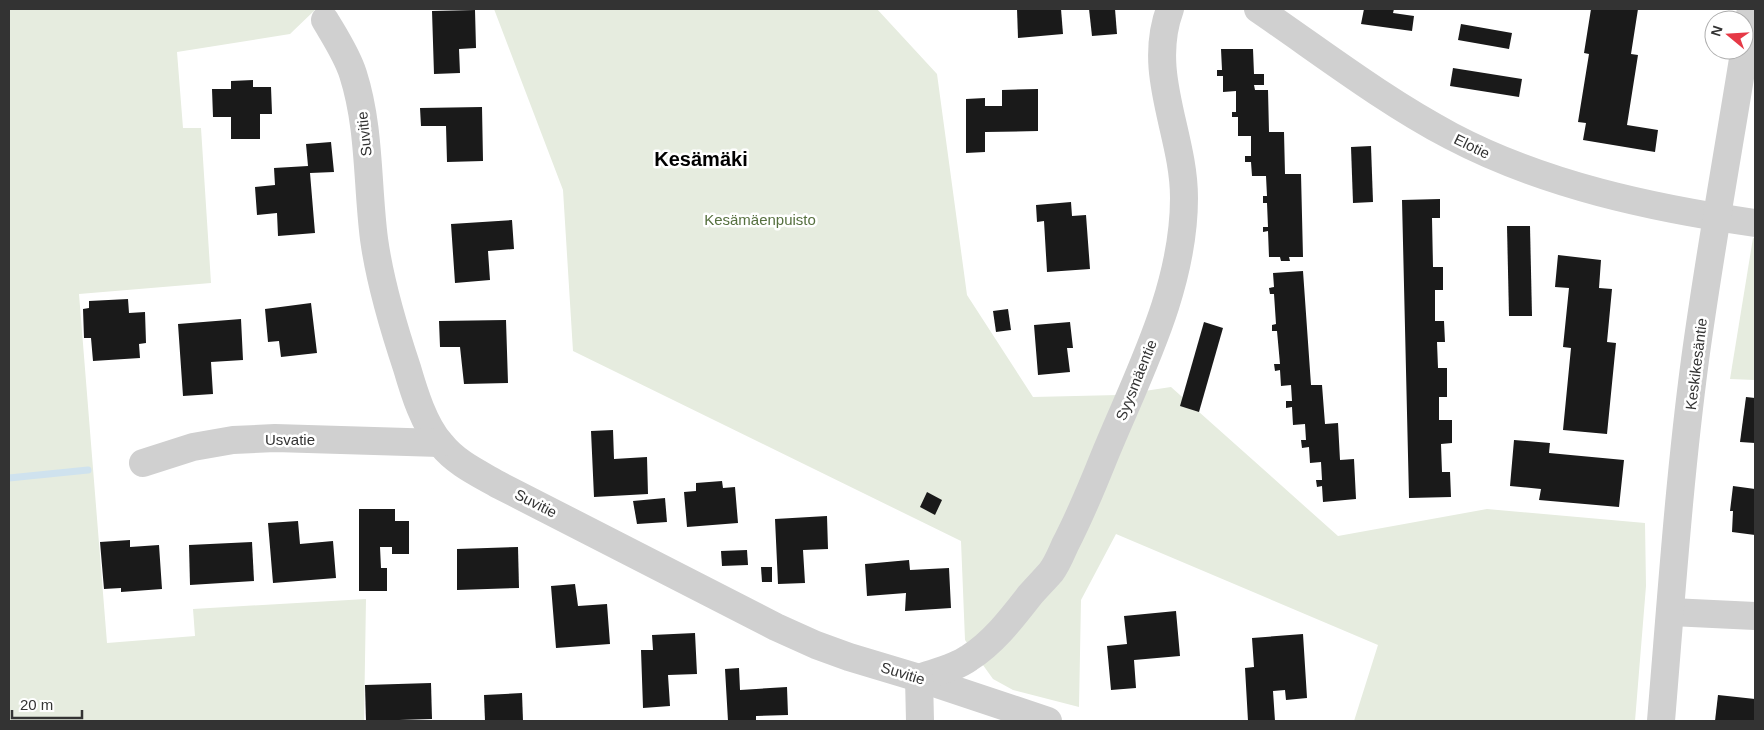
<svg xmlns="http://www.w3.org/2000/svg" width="1764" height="730" font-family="Arial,sans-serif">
	<rect width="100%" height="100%" fill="#fff"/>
	<g fill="#e6ecdf">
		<path d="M 9,9 L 316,9 L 290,34 L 177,52 L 183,128 L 201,128 L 211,283 L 79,294 L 107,643 L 195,636 L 193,609 L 366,599 L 364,721 L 9,721 Z"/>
		<path d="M 494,9 L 877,9 L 937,74 L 967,295 L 1033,397 L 1118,395 L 1171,387 L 1338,536 L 1487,509 L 1645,523 L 1646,586 L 1635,721 L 1354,721 L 1378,645 L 1116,534 L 1081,600 L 1079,707 L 1013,690 L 993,679 L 965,640 L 961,541 L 573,351 L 563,190 Z"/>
		<path d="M 1753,238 L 1755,239 L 1755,380 L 1730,379 Z"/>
	</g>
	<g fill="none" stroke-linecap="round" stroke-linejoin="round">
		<path stroke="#cfe2ee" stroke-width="7" d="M 9,478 L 88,470"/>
	</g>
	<g fill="#1a1a1a">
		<path d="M 1017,9 L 1061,9 L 1063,34 L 1018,38 Z"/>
		<path d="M 1089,9 L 1115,9 L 1117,34 L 1092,36 Z"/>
		<path d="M 1364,9 L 1394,9 L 1393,13 L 1414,16 L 1412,31 L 1361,24 Z"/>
		<path d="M 1591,9 L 1638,9 L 1631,54 L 1638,55 L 1627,125 L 1658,130 L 1655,152 L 1583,140 L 1586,123 L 1578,122 L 1589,54 L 1584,53 Z"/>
		<path d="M 475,10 L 476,48 L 459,49 L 460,73 L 434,74 L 432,11 Z"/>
		<path d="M 1461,24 L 1512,33 L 1509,49 L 1458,40 Z"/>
		<path d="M 1221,49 L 1253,49 L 1254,74 L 1264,74 L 1264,85 L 1254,85 L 1255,90 L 1268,90 L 1269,132 L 1284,132 L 1285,174 L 1301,174 L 1303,257 L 1289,257 L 1290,261 L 1281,261 L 1280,257 L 1269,257 L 1268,231 L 1263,232 L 1263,227 L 1268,227 L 1267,203 L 1263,203 L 1263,196 L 1267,196 L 1266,176 L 1252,176 L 1251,162 L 1245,162 L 1245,156 L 1251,156 L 1251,136 L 1238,136 L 1238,117 L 1232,117 L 1232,112 L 1236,112 L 1236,91 L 1223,92 L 1223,76 L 1217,76 L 1217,70 L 1222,70 Z"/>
		<path d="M 1453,68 L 1522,79 L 1519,97 L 1450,86 Z"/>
		<path d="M 253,80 L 253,87 L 271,87 L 272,114 L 260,114 L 260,139 L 231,139 L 231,117 L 213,117 L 212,89 L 231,89 L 231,81 Z"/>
		<path d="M 1038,89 L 1038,131 L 985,132 L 985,152 L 966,153 L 966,99 L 985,98 L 985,106 L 1002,106 L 1002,90 Z"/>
		<path d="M 482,107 L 483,161 L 447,162 L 446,126 L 421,126 L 420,108 Z"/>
		<path d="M 331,142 L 334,172 L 310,173 L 315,233 L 278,236 L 277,213 L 257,215 L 255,187 L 275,185 L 274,168 L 308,166 L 306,144 Z"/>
		<path d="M 1371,146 L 1373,202 L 1353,203 L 1351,147 Z"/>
		<path d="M 1440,199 L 1440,218 L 1432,218 L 1433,267 L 1443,267 L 1443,290 L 1435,290 L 1435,321 L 1444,321 L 1445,342 L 1437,342 L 1438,368 L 1447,368 L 1447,397 L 1439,397 L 1439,420 L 1452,420 L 1452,443 L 1441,444 L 1442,472 L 1450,472 L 1451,497 L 1409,498 L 1402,200 Z"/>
		<path d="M 1071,202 L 1072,216 L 1086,215 L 1090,269 L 1047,272 L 1044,221 L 1037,222 L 1036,205 Z"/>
		<path d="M 512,220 L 514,249 L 488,251 L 490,280 L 455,283 L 451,224 Z"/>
		<path d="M 1507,226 L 1530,226 L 1532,316 L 1509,316 Z"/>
		<path d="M 1558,255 L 1601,260 L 1599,288 L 1612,289 L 1607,342 L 1616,343 L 1607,434 L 1563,430 L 1571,348 L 1563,347 L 1569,288 L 1555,287 Z"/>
		<path d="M 1303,271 L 1311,385 L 1322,385 L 1325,424 L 1338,423 L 1340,460 L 1354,459 L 1356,499 L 1323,502 L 1322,486 L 1317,487 L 1316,480 L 1322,480 L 1321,462 L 1310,463 L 1309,447 L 1302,448 L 1301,440 L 1306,440 L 1305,424 L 1293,425 L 1292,407 L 1286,408 L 1286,401 L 1292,401 L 1291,385 L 1281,386 L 1280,370 L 1275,371 L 1274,364 L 1280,364 L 1277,331 L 1272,331 L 1272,325 L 1276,324 L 1274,294 L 1270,294 L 1269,288 L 1274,287 L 1273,273 Z"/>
		<path d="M 128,299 L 129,313 L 145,312 L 146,343 L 139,344 L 140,358 L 93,361 L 91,338 L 84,338 L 83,309 L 89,308 L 89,301 Z"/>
		<path d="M 311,303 L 317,353 L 281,357 L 279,341 L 268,342 L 265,309 Z"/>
		<path d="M 1008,309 L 1011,330 L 996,332 L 993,311 Z"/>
		<path d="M 241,319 L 243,360 L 211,362 L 213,394 L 183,396 L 178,324 Z"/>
		<path d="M 506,320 L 508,383 L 464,384 L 460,347 L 440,347 L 439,321 Z"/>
		<path d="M 1070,322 L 1073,348 L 1067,348 L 1070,372 L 1038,375 L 1034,325 Z"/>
		<path d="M 1204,322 L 1223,328 L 1199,412 L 1180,406 Z"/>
		<path d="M 1746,397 L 1755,398 L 1755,443 L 1740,442 Z"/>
		<path d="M 613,430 L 614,459 L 647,457 L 648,494 L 594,497 L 591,431 Z"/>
		<path d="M 1514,440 L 1550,443 L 1549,453 L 1624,460 L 1619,507 L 1539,500 L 1541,489 L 1510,486 Z"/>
		<path d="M 722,481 L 723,488 L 735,487 L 738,523 L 687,527 L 684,492 L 696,491 L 696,483 Z"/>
		<path d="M 1733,486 L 1755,489 L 1755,535 L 1732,532 L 1733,511 L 1730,511 Z"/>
		<path d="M 927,492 L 942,500 L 935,515 L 920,507 Z"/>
		<path d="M 665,498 L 667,522 L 637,524 L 633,501 Z"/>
		<path d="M 359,509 L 395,509 L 395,521 L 409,521 L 409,554 L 392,554 L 392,547 L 380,547 L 381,568 L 387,568 L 387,591 L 359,591 Z"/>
		<path d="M 827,516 L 828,549 L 803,550 L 805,583 L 778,584 L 775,519 Z"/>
		<path d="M 298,521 L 300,544 L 333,541 L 336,578 L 273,583 L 268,523 Z"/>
		<path d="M 130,540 L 130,547 L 159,545 L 162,589 L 121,592 L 121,588 L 104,589 L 100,542 Z"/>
		<path d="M 252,542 L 254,581 L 190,585 L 189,545 Z"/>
		<path d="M 518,547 L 519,588 L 457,590 L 457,549 Z"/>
		<path d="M 747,550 L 748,565 L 722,566 L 721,551 Z"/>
		<path d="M 909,560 L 910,570 L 949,568 L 951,608 L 905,611 L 906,593 L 867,596 L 865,564 Z"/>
		<path d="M 761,567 L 772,567 L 772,582 L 762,582 Z"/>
		<path d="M 575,584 L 578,606 L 607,604 L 610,644 L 556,648 L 551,586 Z"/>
		<path d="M 1176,611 L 1180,656 L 1134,660 L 1136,688 L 1111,690 L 1107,646 L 1127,644 L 1124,616 Z"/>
		<path d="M 695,633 L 697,674 L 668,675 L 670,706 L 643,708 L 641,650 L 653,650 L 652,635 Z"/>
		<path d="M 1303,634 L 1307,698 L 1286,700 L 1285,690 L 1273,691 L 1275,721 L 1248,721 L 1245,668 L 1254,667 L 1252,638 Z"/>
		<path d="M 739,668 L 740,690 L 787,687 L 788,715 L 756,716 L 756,721 L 728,721 L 725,669 Z"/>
		<path d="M 431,683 L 432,719 L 366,721 L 365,685 Z"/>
		<path d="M 522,693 L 523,721 L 485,721 L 484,695 Z"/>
		<path d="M 1718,695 L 1755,699 L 1755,721 L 1715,721 Z"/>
	</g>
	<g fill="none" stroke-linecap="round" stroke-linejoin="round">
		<g stroke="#d0d0d0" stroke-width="28">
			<path d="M 1258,9 C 1321,52 1383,100 1451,136 C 1544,185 1652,208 1755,223"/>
			<path d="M 325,20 C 335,37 347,55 353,74 C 370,127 367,184 374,239 C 380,283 393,326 407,368 C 414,392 424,425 441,444 C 456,463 478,473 499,485 L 776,627 L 816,645 L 849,657 L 919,678 L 1048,721"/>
			<path d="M 143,463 L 193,447 L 233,440 L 275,438 L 440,443"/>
			<path d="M 1671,612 L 1755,616"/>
			<path d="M 919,678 C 936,672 955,668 969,658 C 994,642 1012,618 1030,595 C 1037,587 1044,580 1051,572 C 1057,564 1061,554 1065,545 C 1080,516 1092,487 1104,457 C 1138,374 1184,289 1184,198 C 1184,133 1146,74 1170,9"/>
			<path d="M 919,678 L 920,721"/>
			<path d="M 1661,721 C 1671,601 1679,480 1695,360 C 1711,242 1733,126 1751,9"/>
		</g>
	</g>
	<g text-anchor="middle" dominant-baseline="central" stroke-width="5" stroke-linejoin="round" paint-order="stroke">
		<g font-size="15" fill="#333" stroke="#fff">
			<text transform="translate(364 134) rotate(-96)">Suvitie</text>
			<text transform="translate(1472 146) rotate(26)">Elotie</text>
			<text transform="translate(1696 364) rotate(-83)">Keskikesäntie</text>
			<text transform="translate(1136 380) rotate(-68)">Syysmäentie</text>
			<text x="290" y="439">Usvatie</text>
			<text transform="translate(536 503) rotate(27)">Suvitie</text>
			<text transform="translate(903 673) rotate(17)">Suvitie</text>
		</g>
		<g font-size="15" fill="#56703f" stroke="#fff">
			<text x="760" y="219">Kesämäenpuisto</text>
		</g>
		<g font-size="20" font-weight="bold" fill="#000" stroke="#fff">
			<text x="701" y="159">Kesämäki</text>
		</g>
	</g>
	<rect width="1764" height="730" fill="none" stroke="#333333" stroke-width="20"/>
	<g transform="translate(1729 35) rotate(288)"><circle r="24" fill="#ffffff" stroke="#adadad"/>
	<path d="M0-4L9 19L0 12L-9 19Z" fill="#e63946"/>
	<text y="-8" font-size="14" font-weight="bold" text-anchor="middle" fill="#333333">N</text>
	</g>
	<path d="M12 710v8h70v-8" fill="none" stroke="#333333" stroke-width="2.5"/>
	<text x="20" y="710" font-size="15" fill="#333333" stroke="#ffffff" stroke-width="4" paint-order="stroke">20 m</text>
</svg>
